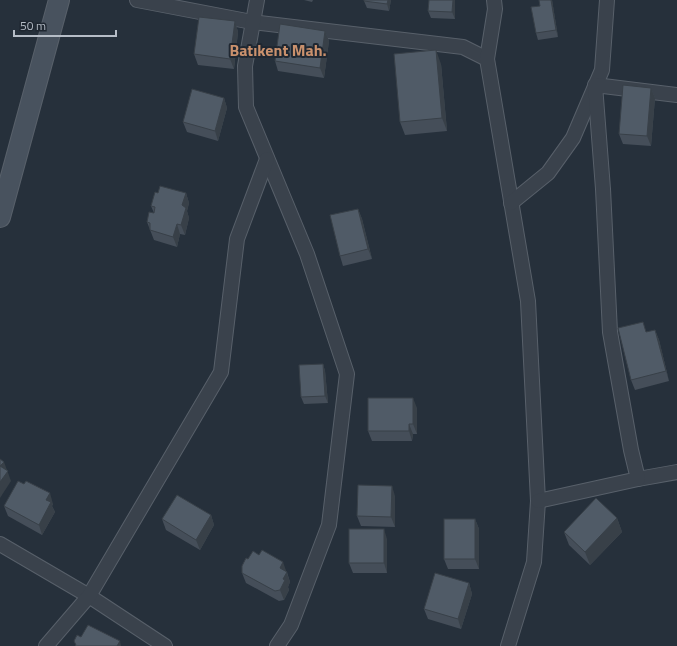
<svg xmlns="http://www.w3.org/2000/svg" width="677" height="646" font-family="'Titillium Web',sans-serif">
	<rect width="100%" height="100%" fill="#26303b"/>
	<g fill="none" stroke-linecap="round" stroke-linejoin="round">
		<g stroke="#58606a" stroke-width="16">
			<g id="street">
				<path d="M 137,0 L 252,22 L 463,47 L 487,59"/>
				<path d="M 257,0 L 245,66 L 246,107 L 307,254 L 347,374 L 329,525 L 291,625 L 277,646"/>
				<path d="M 494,0 L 495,9 L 487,59 L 528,301 L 538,501 L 534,562 L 508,646"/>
				<path d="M 511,203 L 548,173 L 573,138 L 602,70 L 607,0"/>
				<path d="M 638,479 L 677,472"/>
				<path d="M 538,501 L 638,479 L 631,450 L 610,332 L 603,189 L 595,85 L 677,95"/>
				<path d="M 0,544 L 89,596 L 165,646"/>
				<path d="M 46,646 L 89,596 L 221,372 L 237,239 L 267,159"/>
			</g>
		</g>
		<g stroke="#58606a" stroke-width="22">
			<path id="secondary" d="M 0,217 L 59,0"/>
		</g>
		<use href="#street" stroke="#3a424c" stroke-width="14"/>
		<use href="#secondary" stroke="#48525e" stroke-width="20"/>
	</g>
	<g fill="#454e59">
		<path d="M 304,0 L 313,0 L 312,2 Z"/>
		<path d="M 391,0 L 389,11 L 367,8 L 364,1 Z"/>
		<path d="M 455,0 L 455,19 L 431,18 L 428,11 Z"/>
		<path d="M 552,0 L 558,37 L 538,40 L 536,33 L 540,6 Z"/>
		<path d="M 235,21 L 238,32 L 234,69 L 198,65 L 194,54 Z"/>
		<path d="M 325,31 L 329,41 L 324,78 L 278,71 L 275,61 Z"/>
		<path d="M 441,64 L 447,131 L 405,135 L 400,122 Z"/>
		<path d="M 651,88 L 655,98 L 651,146 L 623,144 L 619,134 Z"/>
		<path d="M 224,98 L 227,108 L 218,141 L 187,132 L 183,122 Z"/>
		<path d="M 158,193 L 186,193 L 189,203 L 187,211 L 189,218 L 185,235 L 180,234 L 177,247 L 154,240 L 147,222 L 154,213 L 151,206 Z"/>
		<path d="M 358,209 L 362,219 L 372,259 L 343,266 L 340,256 Z"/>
		<path d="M 655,330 L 659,340 L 669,381 L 635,390 L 631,380 L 647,332 Z"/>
		<path d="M 323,364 L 325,371 L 328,403 L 304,404 L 301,397 Z"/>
		<path d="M 417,408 L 417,434 L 413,434 L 412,441 L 372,441 L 368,431 Z"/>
		<path d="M 24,484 L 53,504 L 52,506 L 55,512 L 42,535 L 8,516 L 4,506 Z"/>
		<path d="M 395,496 L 395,527 L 361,526 L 357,516 Z"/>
		<path d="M 211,515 L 214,525 L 200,550 L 166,530 L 162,519 Z"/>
		<path d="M 617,518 L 622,532 L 590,565 L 569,545 L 564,532 Z"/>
		<path d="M 475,519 L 479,529 L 479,569 L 448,569 L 444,559 Z"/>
		<path d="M 387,539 L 387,573 L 353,573 L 349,563 Z"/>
		<path d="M 248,559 L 287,572 L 290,582 L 288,587 L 289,590 L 284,600 L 279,601 L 246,583 L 242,573 Z"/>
		<path d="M 469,583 L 472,594 L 461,629 L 428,619 L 424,609 Z"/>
	</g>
	<g fill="#384048">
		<path d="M 388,0 L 391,0 L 389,11 L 387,4 Z"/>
		<path d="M 453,0 L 455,0 L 455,19 L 452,12 Z"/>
		<path d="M 551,0 L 552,0 L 558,37 L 556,30 Z"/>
		<path d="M 235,21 L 238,32 L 234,69 L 230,59 Z"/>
		<path d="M 325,31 L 329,41 L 324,78 L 320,68 Z"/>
		<path d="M 436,50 L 441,64 L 447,131 L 442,118 Z"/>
		<path d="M 651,88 L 655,98 L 651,146 L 647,136 Z"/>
		<path d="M 224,98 L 227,108 L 218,141 L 215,131 Z"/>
		<path d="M 186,193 L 189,203 L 187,211 L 189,218 L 185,235 L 181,225 L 182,205 Z"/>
		<path d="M 358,209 L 362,219 L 372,259 L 368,249 Z"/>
		<path d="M 177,224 L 180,234 L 177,247 L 173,237 Z"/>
		<path d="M 655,330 L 659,340 L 669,381 L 666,371 Z"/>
		<path d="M 323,364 L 325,371 L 328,403 L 325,396 Z"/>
		<path d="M 413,398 L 417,408 L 417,434 L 413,424 Z"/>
		<path d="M 409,424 L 413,434 L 412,441 L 409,431 Z"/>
		<path d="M 4,462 L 11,481 L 0,498 L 0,466 Z"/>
		<path d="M 392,486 L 395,496 L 395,527 L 391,517 Z"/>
		<path d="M 50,493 L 53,504 L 52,506 L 55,512 L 42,535 L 39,525 L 46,500 Z"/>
		<path d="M 211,515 L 214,525 L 200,550 L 196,540 Z"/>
		<path d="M 617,518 L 622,532 L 590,565 L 585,552 Z"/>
		<path d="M 475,519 L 479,529 L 479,569 L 475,559 Z"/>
		<path d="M 384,529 L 387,539 L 387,573 L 384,563 Z"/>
		<path d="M 283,562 L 290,582 L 288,587 L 289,590 L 284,600 L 280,590 L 280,568 Z"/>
		<path d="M 469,583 L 472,594 L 461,629 L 458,619 Z"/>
		<path d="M 120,641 L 121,646 L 117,646 Z"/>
	</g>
	<g fill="#505b67" stroke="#384048">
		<path d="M 364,0 L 388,0 L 387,4 L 364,1 Z"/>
		<path d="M 429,0 L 453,0 L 452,12 L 428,11 Z"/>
		<path d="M 539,0 L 551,0 L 556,30 L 536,33 L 531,7 L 540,6 Z"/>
		<path d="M 199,17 L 235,21 L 230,59 L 194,54 Z"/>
		<path d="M 280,24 L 325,31 L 320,68 L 275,61 Z"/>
		<path d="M 436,50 L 442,118 L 400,122 L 394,54 Z"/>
		<path d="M 623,85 L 651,88 L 647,136 L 619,134 Z"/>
		<path d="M 192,89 L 224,98 L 215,131 L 183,122 Z"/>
		<path d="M 160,186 L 186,193 L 182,205 L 186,208 L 181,225 L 177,224 L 173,237 L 150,230 L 150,223 L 147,222 L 149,212 L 154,213 L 155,207 L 151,206 L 155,192 L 158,193 Z"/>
		<path d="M 358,209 L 368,249 L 340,256 L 330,215 Z"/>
		<path d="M 643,322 L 646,332 L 655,330 L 666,371 L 631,380 L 618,328 Z"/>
		<path d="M 323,364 L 325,396 L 301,397 L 299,365 Z"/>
		<path d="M 368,398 L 413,398 L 413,424 L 409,424 L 409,431 L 368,431 Z"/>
		<path d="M 0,459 L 4,462 L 0,466 L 8,471 L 0,482 Z"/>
		<path d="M 18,481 L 24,484 L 26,481 L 50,493 L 46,500 L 51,502 L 39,525 L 4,506 Z"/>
		<path d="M 358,485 L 392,486 L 391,517 L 357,516 Z"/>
		<path d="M 177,495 L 211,515 L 196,540 L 162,519 Z"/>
		<path d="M 596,498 L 617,518 L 585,552 L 564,532 Z"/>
		<rect x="444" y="519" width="31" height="40"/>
		<rect x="349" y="529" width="35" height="34"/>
		<path d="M 262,550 L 283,562 L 280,568 L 287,572 L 283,579 L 285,580 L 280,590 L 275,591 L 242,573 L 242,566 L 246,558 L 248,559 L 253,551 L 259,555 Z"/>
		<path d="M 435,573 L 469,583 L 458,619 L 424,609 Z"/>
		<path d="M 88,625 L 120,641 L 117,646 L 75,646 L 76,645 L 74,641 L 77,635 L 81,637 Z"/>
	</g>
	<g text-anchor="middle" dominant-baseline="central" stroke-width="4" stroke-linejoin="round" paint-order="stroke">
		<g font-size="16" font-weight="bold" fill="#ca916d" stroke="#1f2731">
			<text x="278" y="50">Batıkent Mah.</text>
		</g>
	</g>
	<path d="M14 30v6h102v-6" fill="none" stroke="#b6bdc7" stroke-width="2"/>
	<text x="20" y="30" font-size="12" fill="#b6bdc7" stroke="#1f2731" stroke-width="3" paint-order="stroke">50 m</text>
</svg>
